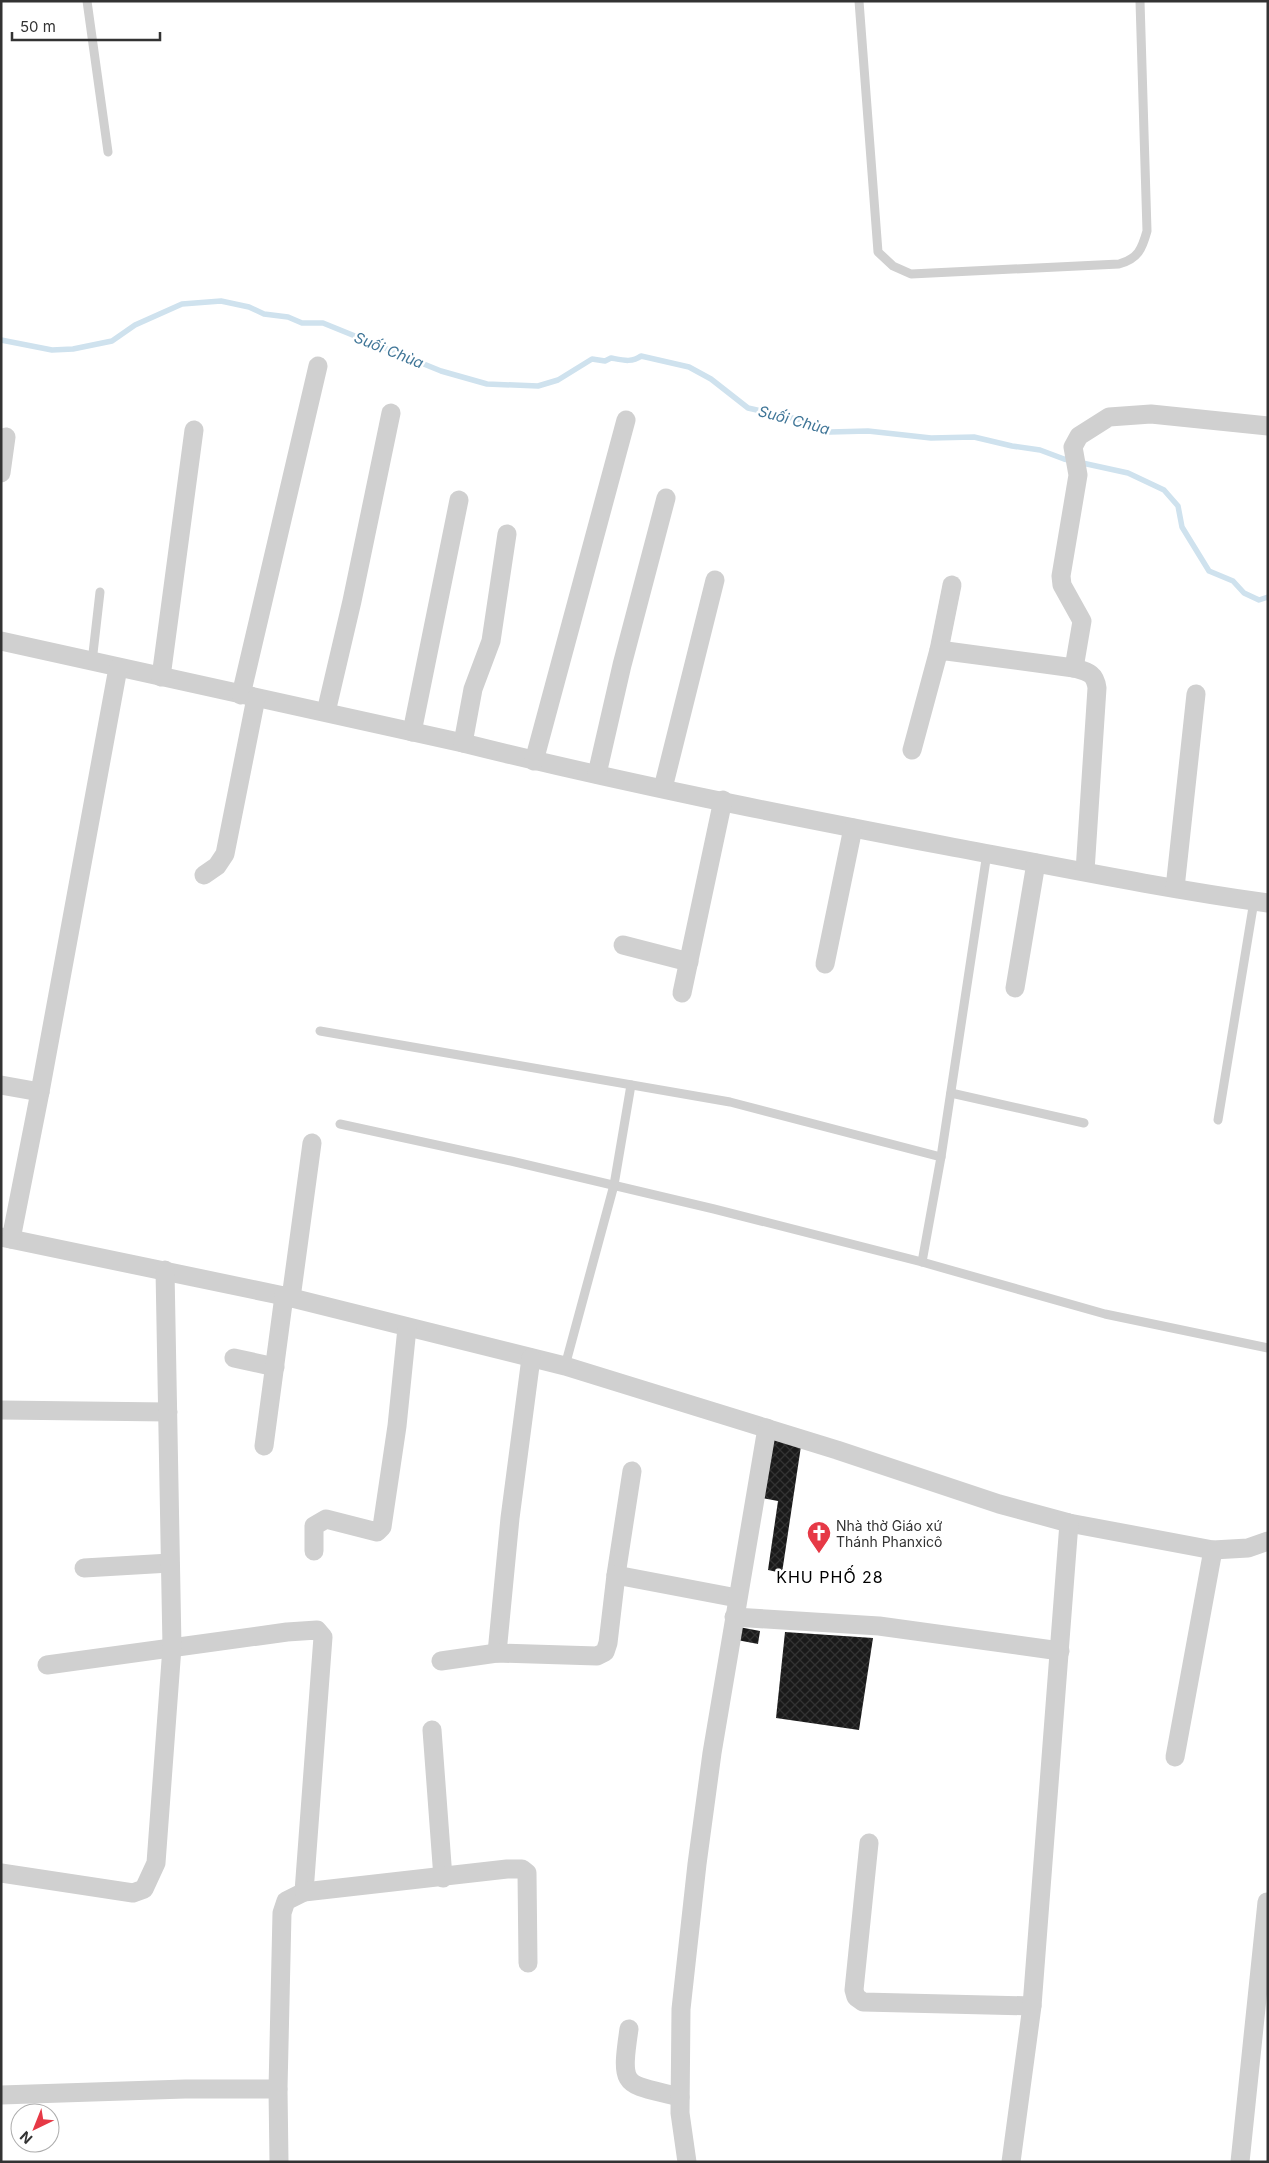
<svg xmlns="http://www.w3.org/2000/svg" width="1269" height="2163" font-family="Inter,sans-serif">
	<defs>
		<pattern id="building-cross-hatch" width="8" height="8" patternUnits="userSpaceOnUse" patternTransform="scale(1.25)"><rect width="8" height="8" fill="#1a1a1a"/><path d="M0 0l8 8M0 8l8-8" fill="none" stroke="#333"/></pattern>
	</defs>
	<rect width="100%" height="100%" fill="#fff"/>
	<g fill="none" stroke-linecap="round" stroke-linejoin="round">
		<path stroke="#cfe2ee" stroke-width="5.5" d="M 1,340 L 52,350 L 73,349 L 112,341 L 135,325 L 182,304 L 221,301 L 249,307 L 264,314 L 288,317 L 302,323 L 323,323 L 441,371 L 487,384 L 538,386 L 558,380 L 592,359 L 605,361 L 611,358 C 622,360 632,363 641,356 L 689,367 L 711,379 L 748,408 L 801,420 L 830,432 L 868,431 L 931,438 L 974,437 L 1012,446 L 1040,450 L 1064,459 L 1128,473 L 1164,490 L 1178,506 L 1182,527 L 1209,571 L 1233,581 L 1244,593 L 1259,600 L 1268,597"/>
	</g>
	<g fill="url(#building-cross-hatch)">
		<path d="M 772,1437 L 801,1446 L 782,1573 L 768,1570 L 778,1501 L 762,1498 Z"/>
		<path d="M 739,1627 L 760,1631 L 758,1644 L 737,1640 Z"/>
		<path d="M 785,1632 L 873,1638 L 859,1730 L 776,1718 Z"/>
	</g>
	<g fill="none" stroke-linecap="round" stroke-linejoin="round">
		<g stroke="#d0d0d0" stroke-width="9">
			<path d="M 87,1 L 108,152"/>
			<path d="M 859,1 L 878,252 L 893,266 L 911,274 L 1119,264 C 1138,259 1142,249 1147,231 L 1140,1"/>
			<path d="M 92,662 L 100,592"/>
			<path d="M 320,1031 L 730,1102 L 941,1157"/>
			<path d="M 951,1093 L 1084,1123"/>
			<path d="M 1218,1120 L 1254,901"/>
			<path d="M 340,1124 L 511,1161 L 714,1209 L 922,1262 L 1105,1314 L 1268,1348"/>
			<path d="M 922,1262 L 941,1157 L 987,853"/>
			<path d="M 565,1366 L 614,1185 L 631,1085"/>
		</g>
		<g stroke="#d0d0d0" stroke-width="19">
			<path d="M 1,473 L 6,437"/>
			<path d="M 1,641 L 463,743 C 623,783 785,815 947,846 C 1054,866 1160,888 1268,903"/>
			<path d="M 939,650 L 952,585"/>
			<path d="M 161,677 L 194,430"/>
			<path d="M 241,695 L 318,366"/>
			<path d="M 326,712 L 352,601 L 391,413"/>
			<path d="M 412,732 L 459,500"/>
			<path d="M 463,743 L 473,689 L 491,641 L 507,534"/>
			<path d="M 912,750 L 939,650 L 1074,668"/>
			<path d="M 534,761 L 626,420"/>
			<path d="M 597,774 L 622,665 L 666,498"/>
			<path d="M 663,788 L 715,580"/>
			<path d="M 1085,871 L 1097,688 C 1095,673 1088,672 1074,668 L 1082,621 L 1062,585 L 1061,576 L 1078,475 L 1073,447 L 1079,436 L 1109,417 L 1151,414 L 1268,426"/>
			<path d="M 204,875 L 217,866 L 225,854 L 256,698"/>
			<path d="M 1175,888 L 1196,694"/>
			<path d="M 623,945 L 689,962"/>
			<path d="M 825,964 L 853,828"/>
			<path d="M 1015,988 L 1036,863"/>
			<path d="M 682,993 L 723,800"/>
			<path d="M 1,1085 L 40,1092"/>
			<path d="M 1,1237 L 284,1296 L 565,1366 L 837,1450 L 999,1504 L 1069,1523 L 1213,1550 L 1248,1548 L 1268,1541"/>
			<path d="M 11,1239 L 40,1092 L 118,668"/>
			<path d="M 291,1298 L 312,1143"/>
			<path d="M 234,1358 L 275,1367"/>
			<path d="M 1,1410 L 168,1412"/>
			<path d="M 264,1446 L 284,1296"/>
			<path d="M 314,1551 L 314,1526 L 326,1519 L 377,1532 L 382,1527 L 397,1426 L 407,1328"/>
			<path d="M 84,1568 L 170,1563"/>
			<path d="M 616,1575 L 632,1471"/>
			<path d="M 734,1617 L 879,1626 L 1060,1651"/>
			<path d="M 497,1653 L 510,1518 L 531,1358"/>
			<path d="M 441,1661 L 497,1653 L 597,1656 L 605,1652 L 608,1643 L 616,1575 L 737,1598"/>
			<path d="M 47,1665 L 287,1632 L 317,1630 L 323,1637 L 304,1892 L 286,1901 L 282,1913 L 278,2089 L 279,2162"/>
			<path d="M 432,1730 L 443,1878"/>
			<path d="M 1175,1757 L 1213,1550"/>
			<path d="M 869,1843 L 854,1990 L 856,1997 L 863,2002 L 1032,2006"/>
			<path d="M 1,1873 L 133,1893 L 144,1889 L 156,1863 L 172,1647 L 165,1270"/>
			<path d="M 304,1892 L 507,1869 L 522,1869 L 527,1873 L 528,1963"/>
			<path d="M 629,2029 C 620,2090 624,2083 680,2097"/>
			<path d="M 1,2095 L 185,2089 L 278,2089"/>
			<path d="M 687,2162 L 680,2113 L 681,2009 L 697,1864 L 712,1753 L 767,1428"/>
			<path d="M 1011,2162 L 1032,2006 L 1069,1523"/>
			<path d="M 1240,2162 L 1267,1902"/>
		</g>
	</g>
	<defs>
		<g id="church-pin" transform="scale(1.25)"><path d="M0 17L-7.5 6A9.5 9.5 0 1 1 7.5 6Z" fill="#e63946" stroke="#fff"/><path d="M-1.2-6h2.4v3.5h3.3v2.4h-3.3V6h-2.4V-.1h-3.3v-2.4h3.3Z" fill="#fff"/></g>
	</defs>
	<g fill-rule="evenodd">
		<use href="#church-pin" x="819" y="1533"/>
	</g>
	<g text-anchor="middle" dominant-baseline="central" stroke-width="5" stroke-linejoin="round" paint-order="stroke">
		<g font-size="14" fill="#333" stroke="#fff" text-anchor="start">
			<text x="836" y="1525">Nhà thờ Giáo xứ<tspan x="836" dy="16">Thánh Phanxicô</tspan></text>
		</g>
		<g font-size="15" font-style="italic" fill="#3f7597" stroke="#fff">
			<text transform="translate(389 350) rotate(22)">Suối Chùa</text>
			<text transform="translate(794 420) rotate(15)">Suối Chùa</text>
		</g>
		<g font-size="16" letter-spacing="1" fill="#000" stroke="#fff">
			<text x="830" y="1577">KHU PHỐ 28</text>
		</g>
	</g>
	<rect width="1269" height="2163" fill="none" stroke="#333333" stroke-width="5"/>
	<g transform="translate(35 2128) rotate(223)"><circle r="24" fill="#ffffff" stroke="#adadad"/>
	<path d="M0-4L9 19L0 12L-9 19Z" fill="#e63946"/>
	<text y="-8" font-size="14" font-weight="bold" text-anchor="middle" fill="#333333">N</text>
	</g>
	<path d="M12 32v8h148v-8" fill="none" stroke="#333333" stroke-width="2.5"/>
	<text x="20" y="32" font-size="15" fill="#333333" stroke="#ffffff" stroke-width="4" paint-order="stroke">50 m</text>
</svg>
